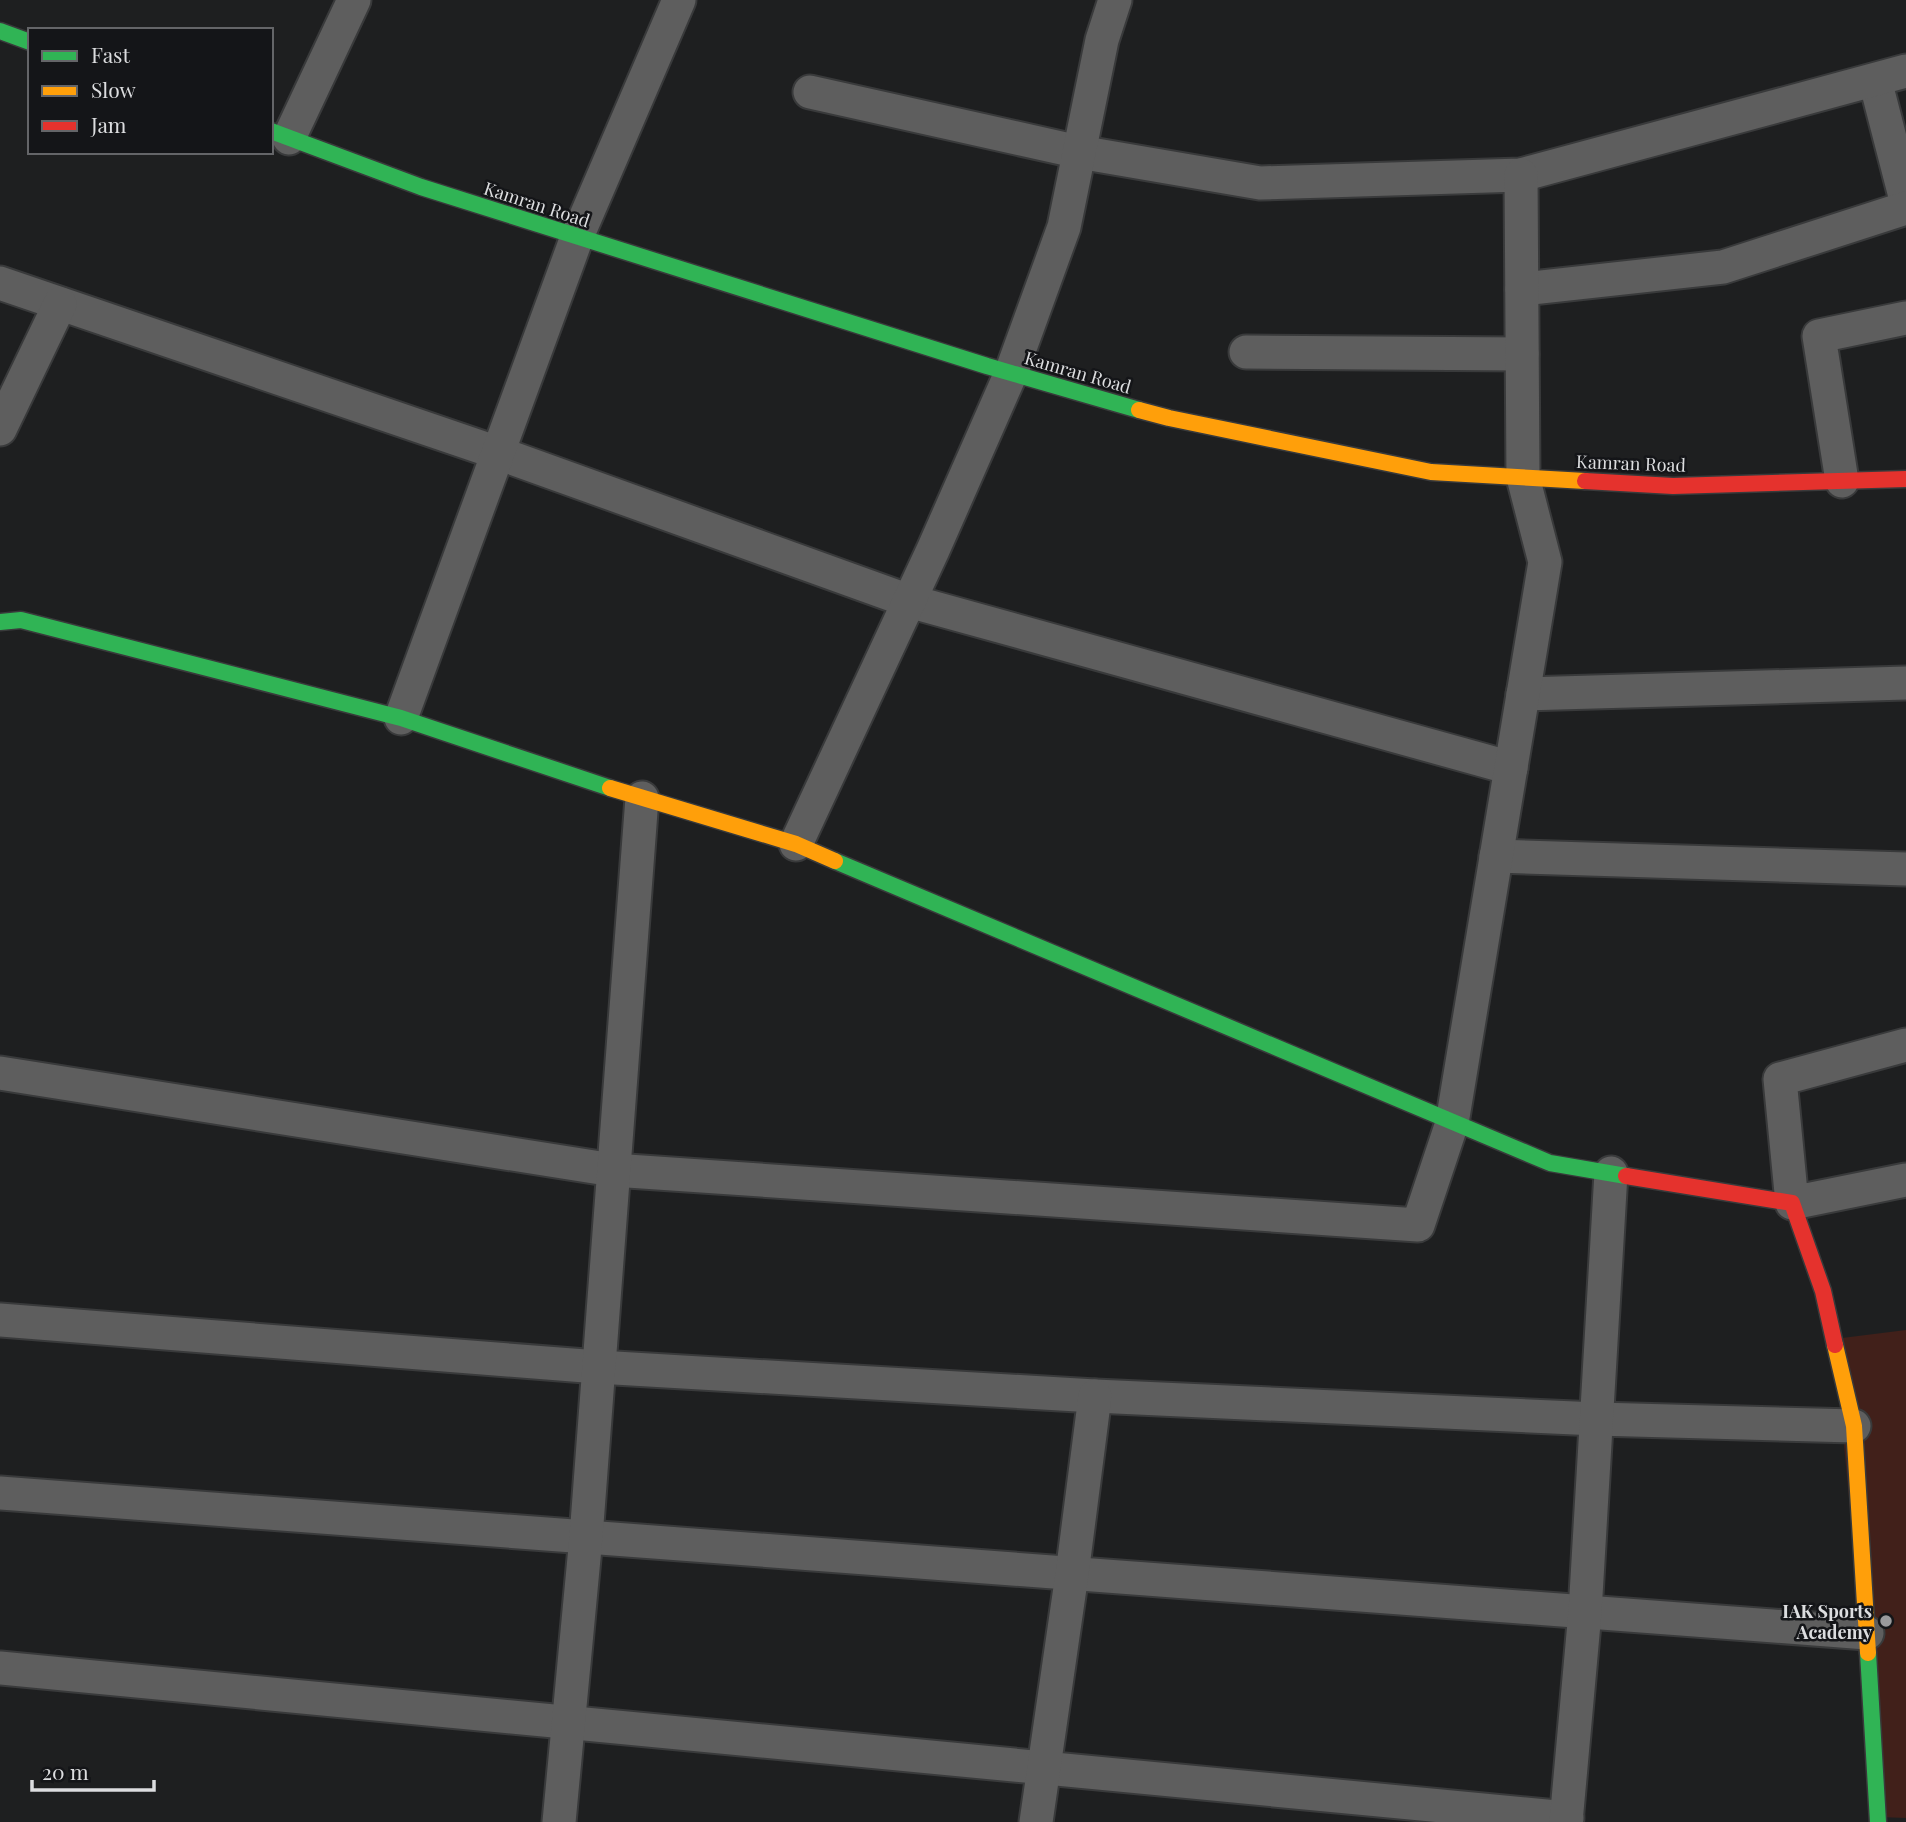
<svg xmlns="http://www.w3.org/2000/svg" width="1906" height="1822" font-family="'Playfair Display',serif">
	<rect width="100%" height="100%" fill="#1e1f20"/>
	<path fill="#41201a" d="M 1906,1330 L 1906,1818 L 1879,1817 L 1834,1339 Z"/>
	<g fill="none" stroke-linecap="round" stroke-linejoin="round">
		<g stroke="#393a3b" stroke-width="37">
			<g id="street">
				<path d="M 1875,80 L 1906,200"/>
				<path d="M 810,92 L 1079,152 L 1260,183 L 1521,175 L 1906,71"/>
				<path d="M 289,138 L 354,0"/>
				<path d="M 0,283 L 498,453 L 909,601 L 1511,768"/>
				<path d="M 1522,289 L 1723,267 L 1906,208"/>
				<path d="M 1246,352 L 1522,354"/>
				<path d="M 0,429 L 60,304"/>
				<path d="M 1842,481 L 1819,336 L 1906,318"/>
				<path d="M 1523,694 L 1906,683"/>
				<path d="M 401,718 L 577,237 L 679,0"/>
				<path d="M 796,844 L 933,550 L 1011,373 L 1064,227 L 1102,40 L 1115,0"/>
				<path d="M 1496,856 L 1906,869"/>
				<path d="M 1906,1045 L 1780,1079 L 1792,1203 L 1906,1180"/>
				<path d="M 0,1073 L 613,1170 L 1418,1225 L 1452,1123 L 1545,562 L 1523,477 L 1521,175"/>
				<path d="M 0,1320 L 598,1367 L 1095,1396 L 1597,1419 L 1854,1426"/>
				<path d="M 0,1493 L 1867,1633"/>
				<path d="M 0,1668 L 1567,1818"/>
				<path d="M 559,1822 L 586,1537 L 642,798"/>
				<path d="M 1036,1822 L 1072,1574 L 1095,1396"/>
				<path d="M 1566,1822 L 1585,1612 L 1611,1173"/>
			</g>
		</g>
		<g stroke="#393a3b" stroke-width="19">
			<g id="fast">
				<path d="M 0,31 L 30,42"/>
				<path d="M 271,131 L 421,187 L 987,366 L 1139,410"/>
				<path d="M 0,622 L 21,620 L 401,718 L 610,788"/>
				<path d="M 835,861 L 1550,1163 L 1626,1176"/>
				<path d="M 1868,1653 L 1878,1822"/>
			</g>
		</g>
		<g stroke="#393a3b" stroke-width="19">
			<g id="slow">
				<path d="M 1139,410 L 1169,418 L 1431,472 L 1585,481"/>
				<path d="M 610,788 L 796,844 L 835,861"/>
				<path d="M 1835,1345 L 1854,1426 L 1868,1653"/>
			</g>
		</g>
		<g stroke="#393a3b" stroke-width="19">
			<g id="jam">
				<path d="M 1585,481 L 1673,486 L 1906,479"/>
				<path d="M 1626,1176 L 1792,1203 L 1823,1291 L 1835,1345"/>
			</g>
		</g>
		<use href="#street" stroke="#5e5e5e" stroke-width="33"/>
		<use href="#fast" stroke="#30b455" stroke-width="16"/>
		<use href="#slow" stroke="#ff9f0a" stroke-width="16"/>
		<use href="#jam" stroke="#e5322d" stroke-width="16"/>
	</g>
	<circle fill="#9a9a9c" stroke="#141518" stroke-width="2.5" cx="1886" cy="1621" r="7"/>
	<g text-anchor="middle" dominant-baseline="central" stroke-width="5" stroke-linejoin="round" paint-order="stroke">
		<g font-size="18" fill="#dcdddf" stroke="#141518">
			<text transform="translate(537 204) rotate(18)">Kamran Road</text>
			<text transform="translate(1078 372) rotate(16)">Kamran Road</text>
			<text transform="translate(1631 463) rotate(2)">Kamran Road</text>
		</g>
		<g font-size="18" font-weight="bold" fill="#dcdddf" stroke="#141518" text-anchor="end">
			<text x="1872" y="1611">IAK Sports<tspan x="1872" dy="21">Academy</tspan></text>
		</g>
	</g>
	<rect x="28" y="28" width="245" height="126" fill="#141518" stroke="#646568" stroke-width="2"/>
	<rect x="42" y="51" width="35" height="10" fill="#30b455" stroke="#646568" stroke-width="2"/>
	<text x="91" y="63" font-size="21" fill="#dcdddf">Fast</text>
	<rect x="42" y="86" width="35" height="10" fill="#ff9f0a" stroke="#646568" stroke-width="2"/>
	<text x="91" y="98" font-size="21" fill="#dcdddf">Slow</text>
	<rect x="42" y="121" width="35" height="10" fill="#e5322d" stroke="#646568" stroke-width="2"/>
	<text x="91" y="133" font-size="21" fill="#dcdddf">Jam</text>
	<path d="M32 1780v10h122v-10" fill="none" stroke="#dcdddf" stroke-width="3.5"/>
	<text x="42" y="1780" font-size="21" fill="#dcdddf" stroke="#141518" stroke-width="5" paint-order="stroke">20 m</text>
</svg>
